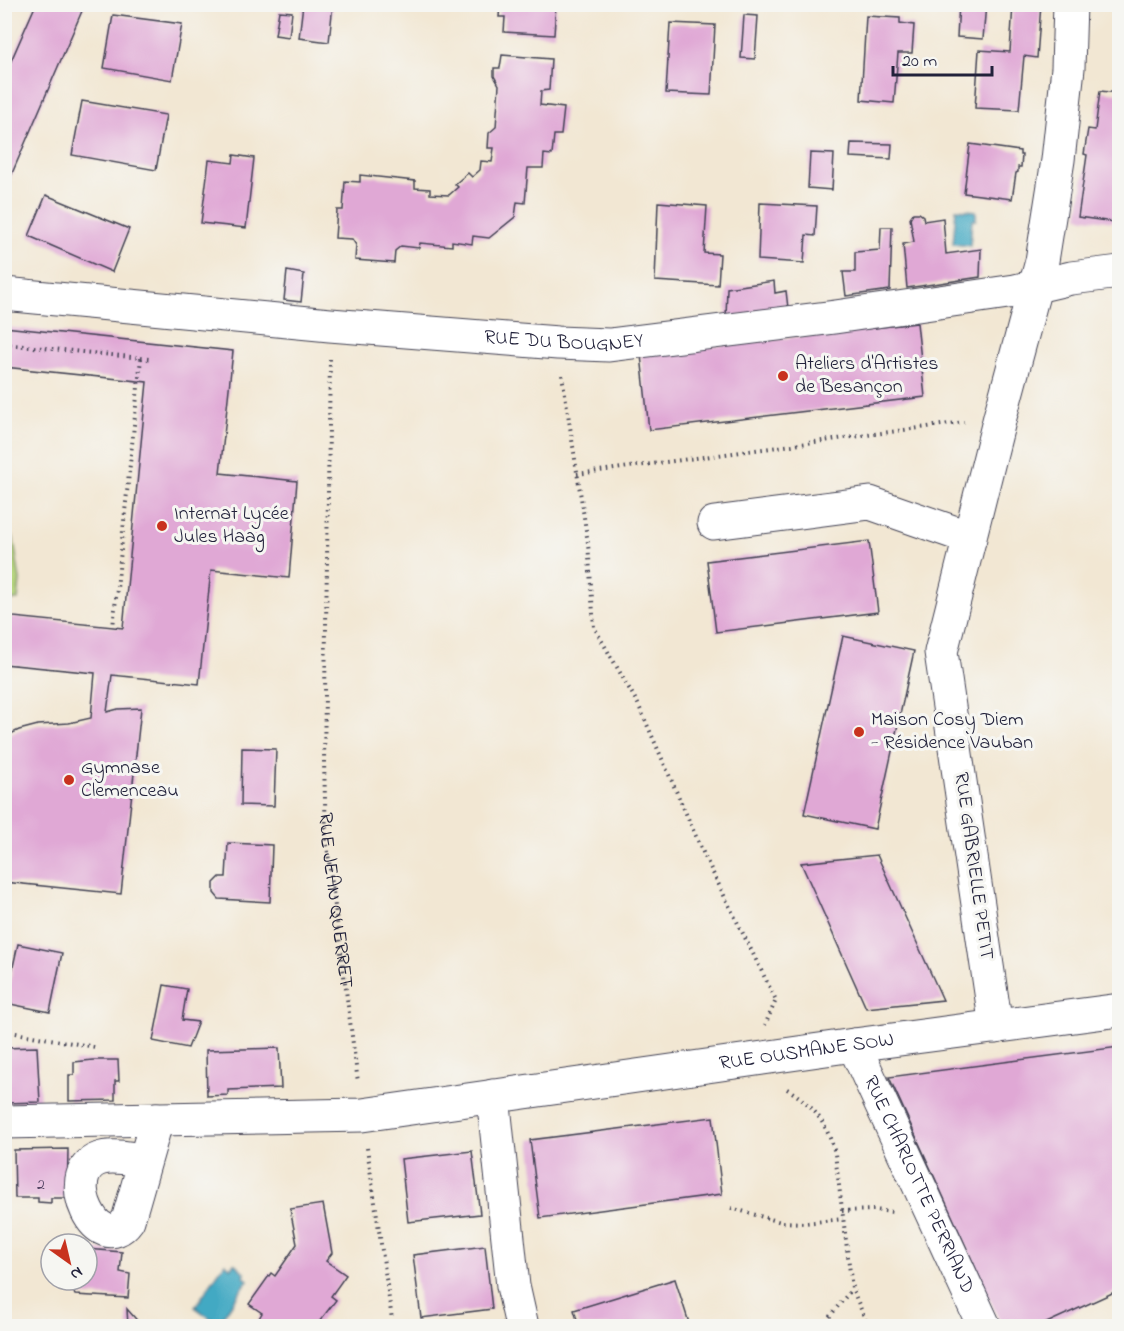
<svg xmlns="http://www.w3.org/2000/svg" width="1124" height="1331" font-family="'Indie Flower',sans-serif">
	<rect width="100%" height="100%" fill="#f6f6f2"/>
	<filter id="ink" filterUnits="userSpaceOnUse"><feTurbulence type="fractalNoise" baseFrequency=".0167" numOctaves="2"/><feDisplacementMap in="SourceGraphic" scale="12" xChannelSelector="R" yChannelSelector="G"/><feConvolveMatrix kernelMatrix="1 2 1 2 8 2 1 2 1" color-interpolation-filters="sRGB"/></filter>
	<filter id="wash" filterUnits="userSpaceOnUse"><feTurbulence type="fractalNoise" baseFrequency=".008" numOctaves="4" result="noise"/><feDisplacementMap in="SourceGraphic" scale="24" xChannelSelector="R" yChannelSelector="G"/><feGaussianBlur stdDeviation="1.35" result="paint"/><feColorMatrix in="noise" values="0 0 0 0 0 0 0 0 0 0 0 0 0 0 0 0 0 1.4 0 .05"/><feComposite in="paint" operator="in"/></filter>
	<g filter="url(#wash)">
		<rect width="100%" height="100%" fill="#f2e7d3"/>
		<path fill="#b6d67e" stroke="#6c7c5c" stroke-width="1.5" d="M 13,536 L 20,580 L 18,600 L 5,600 L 5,543 L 9,542 L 7,537 Z"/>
		<g fill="#43a9c3" stroke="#32667f" stroke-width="1.5">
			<path d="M 956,209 L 976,211 L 976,220 L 972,220 L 970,246 L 953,244 Z"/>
			<path d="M 225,1263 L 231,1268 L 234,1263 L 245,1273 L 244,1277 L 248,1280 L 218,1324 L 195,1307 Z"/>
		</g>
		<g id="blocks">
			<g fill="#e0a8d5">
				<path d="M 36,4 L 85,4 L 4,192 L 4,77 Z"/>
				<path d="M 303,4 L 333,4 L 329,42 L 299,38 Z"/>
				<path d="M 500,4 L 556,4 L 554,35 L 504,32 L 505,17 L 499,17 Z"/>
				<path d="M 959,4 L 986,4 L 983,39 L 957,37 Z"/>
				<path d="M 1013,4 L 1041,4 L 1037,58 L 1024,56 L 1019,110 L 975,108 L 979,50 L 1010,52 Z"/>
				<path d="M 279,11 L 292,12 L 289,37 L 275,35 Z"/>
				<path d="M 113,15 L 182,24 L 172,80 L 104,68 Z"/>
				<path d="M 744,15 L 758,16 L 755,59 L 741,58 Z"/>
				<path d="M 866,16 L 900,18 L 900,23 L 914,25 L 912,53 L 898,53 L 894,103 L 861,100 Z"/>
				<path d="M 670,23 L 715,25 L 711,95 L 666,93 Z"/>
				<path d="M 502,55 L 551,59 L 549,90 L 541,91 L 540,105 L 564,108 L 561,135 L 554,135 L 552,155 L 544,154 L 543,168 L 528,168 L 525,203 L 517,202 L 515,217 L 489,238 L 473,236 L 472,244 L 452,241 L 452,246 L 420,243 L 419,248 L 401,246 L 395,251 L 394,263 L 355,260 L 356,245 L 352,239 L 335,238 L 337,210 L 343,210 L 345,181 L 360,182 L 360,175 L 415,181 L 415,188 L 430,189 L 430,194 L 449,195 L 458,187 L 455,184 L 468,173 L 472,177 L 480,170 L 481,161 L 492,162 L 494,148 L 488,148 L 489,133 L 496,127 L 499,85 L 494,76 L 494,68 L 500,68 Z"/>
				<path d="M 1100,91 L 1119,93 L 1119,178 L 1113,222 L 1078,217 L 1087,155 L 1084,154 L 1088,129 L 1095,130 Z"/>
				<path d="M 82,101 L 166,115 L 156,170 L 72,155 Z"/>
				<path d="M 851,143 L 892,144 L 891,159 L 850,157 Z"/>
				<path d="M 970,144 L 1020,151 L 1020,155 L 1022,155 L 1021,167 L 1018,167 L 1018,172 L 1016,173 L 1012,199 L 964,193 Z"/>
				<path d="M 810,153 L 834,154 L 832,190 L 808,188 Z"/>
				<path d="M 234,155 L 254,158 L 246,228 L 201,223 L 209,160 L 233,163 Z"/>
				<path d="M 46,195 L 129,229 L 112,272 L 29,236 Z"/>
				<path d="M 658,202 L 707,206 L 704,253 L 720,254 L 718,285 L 655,281 Z"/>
				<path d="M 760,203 L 817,206 L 815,236 L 806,235 L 804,263 L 758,260 Z"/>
				<path d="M 913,213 L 919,213 L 923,216 L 924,221 L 943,218 L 946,254 L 981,249 L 980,277 L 907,288 L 903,244 L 914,242 L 910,218 Z"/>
				<path d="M 881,227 L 892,227 L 890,290 L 846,296 L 843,272 L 855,272 L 855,252 L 880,250 Z"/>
				<path d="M 287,271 L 304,274 L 301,302 L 284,300 Z"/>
				<path d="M 774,281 L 775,293 L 786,291 L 788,308 L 726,318 L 727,288 Z"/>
				<path d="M 917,323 L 925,397 L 649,430 L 641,355 Z"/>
				<path d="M 4,327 L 233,351 L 220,473 L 297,481 L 289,578 L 211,570 L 199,684 L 112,675 L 107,712 L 118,709 L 141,708 L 121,894 L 4,882 L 4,737 L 19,730 L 38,725 L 69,723 L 91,718 L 95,673 L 4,664 L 4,616 L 123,628 L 147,382 L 4,367 Z"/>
				<path d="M 869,541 L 878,612 L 716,632 L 707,561 Z"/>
				<path d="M 843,636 L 914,651 L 875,829 L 804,814 Z"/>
				<path d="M 242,748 L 276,749 L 274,806 L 241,805 Z"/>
				<path d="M 228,843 L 272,845 L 270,902 L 219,899 L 214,893 L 214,883 L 220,877 L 226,877 Z"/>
				<path d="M 877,855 L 943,1000 L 866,1008 L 801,863 Z"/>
				<path d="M 18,944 L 62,953 L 50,1012 L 5,1003 Z"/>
				<path d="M 164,985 L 187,989 L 182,1020 L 198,1022 L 188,1048 L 153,1041 Z"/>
				<path d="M 37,1047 L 40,1102 L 4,1103 L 4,1048 Z"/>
				<path d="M 1119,1047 L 1119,1290 L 1040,1326 L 1002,1326 L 889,1077 Z"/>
				<path d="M 279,1048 L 281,1088 L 228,1090 L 228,1095 L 207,1096 L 206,1050 Z"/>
				<path d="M 93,1060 L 118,1060 L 119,1081 L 115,1081 L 115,1100 L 69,1101 L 69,1075 L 74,1075 L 74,1062 Z"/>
				<path d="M 713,1117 L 722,1194 L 540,1218 L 530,1140 Z"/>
				<path d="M 68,1149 L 67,1198 L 51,1198 L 51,1203 L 38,1202 L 38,1198 L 15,1198 L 14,1150 Z"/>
				<path d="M 472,1151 L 480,1214 L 408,1222 L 401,1159 Z"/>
				<path d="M 323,1204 L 332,1253 L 326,1261 L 346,1275 L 331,1296 L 336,1300 L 316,1326 L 263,1326 L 264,1325 L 258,1320 L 262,1313 L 249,1304 L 271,1273 L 275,1276 L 297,1244 L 290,1209 Z"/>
				<path d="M 485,1246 L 492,1309 L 421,1318 L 413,1255 Z"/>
				<path d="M 87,1249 L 122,1252 L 120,1272 L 130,1274 L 128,1298 L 75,1295 L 70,1284 L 71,1280 L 87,1280 Z"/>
				<path d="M 675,1279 L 690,1326 L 579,1326 L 574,1310 Z"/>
				<path d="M 127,1309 L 142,1326 L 128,1326 Z"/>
			</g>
		</g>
	</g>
	<g filter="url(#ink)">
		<use href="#blocks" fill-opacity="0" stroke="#414052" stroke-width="1.5"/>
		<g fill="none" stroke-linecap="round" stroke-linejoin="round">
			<g stroke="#414052" stroke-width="35">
				<g id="minor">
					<path id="s2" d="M 4,294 L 330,325 L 558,343 L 609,345 L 835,317 L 1015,291 L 1071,278 L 1120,272"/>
					<path d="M 714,523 L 870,503 L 970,538"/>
					<path d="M 996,1027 L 941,652 L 1000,417 L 1042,261 L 1058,160 L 1068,68 L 1070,4"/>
					<path id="s3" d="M 854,1045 L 984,1326"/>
					<path d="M 493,1096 L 513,1286 L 522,1326"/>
					<path id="s4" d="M 4,1122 L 362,1115 L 854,1045 L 1120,1010"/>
					<path d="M 145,1160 C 131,1159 112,1154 99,1159 C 57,1173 99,1261 128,1220 L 157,1119"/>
				</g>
			</g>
			<g stroke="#414052" stroke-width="4" stroke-dasharray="1.5 4.5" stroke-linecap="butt">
				<path d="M 4,344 L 141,358 L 113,627"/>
				<path d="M 141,358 L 149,359"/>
				<path id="s1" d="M 330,359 L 324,761 L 326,838 L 358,1082"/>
				<path d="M 562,375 L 588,543 L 594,627 L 638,704 L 705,857 L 776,1000 L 765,1025"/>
				<path d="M 577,474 L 964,422"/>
				<path d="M 4,1031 L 95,1047"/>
				<path d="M 787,1089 C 813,1104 828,1125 835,1154 L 852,1288 L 868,1326"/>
				<path d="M 367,1148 L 393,1326"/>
				<path d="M 731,1208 L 781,1222 L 805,1223 L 843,1219"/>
				<path d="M 842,1211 L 874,1210 L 893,1212"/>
				<path d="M 822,1326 L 852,1289"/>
			</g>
			<use href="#minor" stroke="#fff" stroke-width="33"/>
		</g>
	</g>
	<g fill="#c8321e" stroke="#f6f6f2" stroke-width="2">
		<circle cx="783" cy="376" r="6"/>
		<circle cx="162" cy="526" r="6"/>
		<circle cx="859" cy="732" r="6"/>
		<circle cx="69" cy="780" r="6"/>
	</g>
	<g text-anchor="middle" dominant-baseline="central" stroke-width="6" stroke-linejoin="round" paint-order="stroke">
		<g font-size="16" fill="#524462">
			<text x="41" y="1185">2</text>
		</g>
		<g font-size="20" fill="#22223b" stroke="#f6f6f2">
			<text stroke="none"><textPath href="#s2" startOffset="562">RUE DU BOUGNEY</textPath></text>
			<text transform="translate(973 866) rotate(82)">RUE GABRIELLE PETIT</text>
			<text stroke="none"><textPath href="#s1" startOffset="542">RUE JEAN QUERRET</textPath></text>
			<text stroke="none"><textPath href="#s4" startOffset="807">RUE OUSMANE SOW</textPath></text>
			<text stroke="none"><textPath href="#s3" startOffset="154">RUE CHARLOTTE PERRIAND</textPath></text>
		</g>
		<g font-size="20" fill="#22223b" stroke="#f6f6f2" text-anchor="start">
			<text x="795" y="364">Ateliers d'Artistes<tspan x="795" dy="23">de Besançon</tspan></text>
			<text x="174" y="514">Internat Lycée<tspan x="174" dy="23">Jules Haag</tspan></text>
			<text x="871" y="720">Maison Cosy Diem<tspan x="871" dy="23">- Résidence Vauban</tspan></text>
			<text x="81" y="768">Gymnase<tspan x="81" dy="23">Clemenceau</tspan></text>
		</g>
	</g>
	<rect width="1124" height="1331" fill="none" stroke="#f6f6f2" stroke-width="24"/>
	<g transform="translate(69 1262) rotate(146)"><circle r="28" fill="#f6f6f2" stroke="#a1a1a9" stroke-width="1.5"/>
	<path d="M0-4.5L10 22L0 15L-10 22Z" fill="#c8321e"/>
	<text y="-9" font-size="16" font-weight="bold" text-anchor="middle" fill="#22223b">N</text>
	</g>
	<path d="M893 66v9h99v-9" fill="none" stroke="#22223b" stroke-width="3"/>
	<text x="902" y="66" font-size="18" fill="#22223b" stroke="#f6f6f2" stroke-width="4.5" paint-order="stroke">20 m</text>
</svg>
